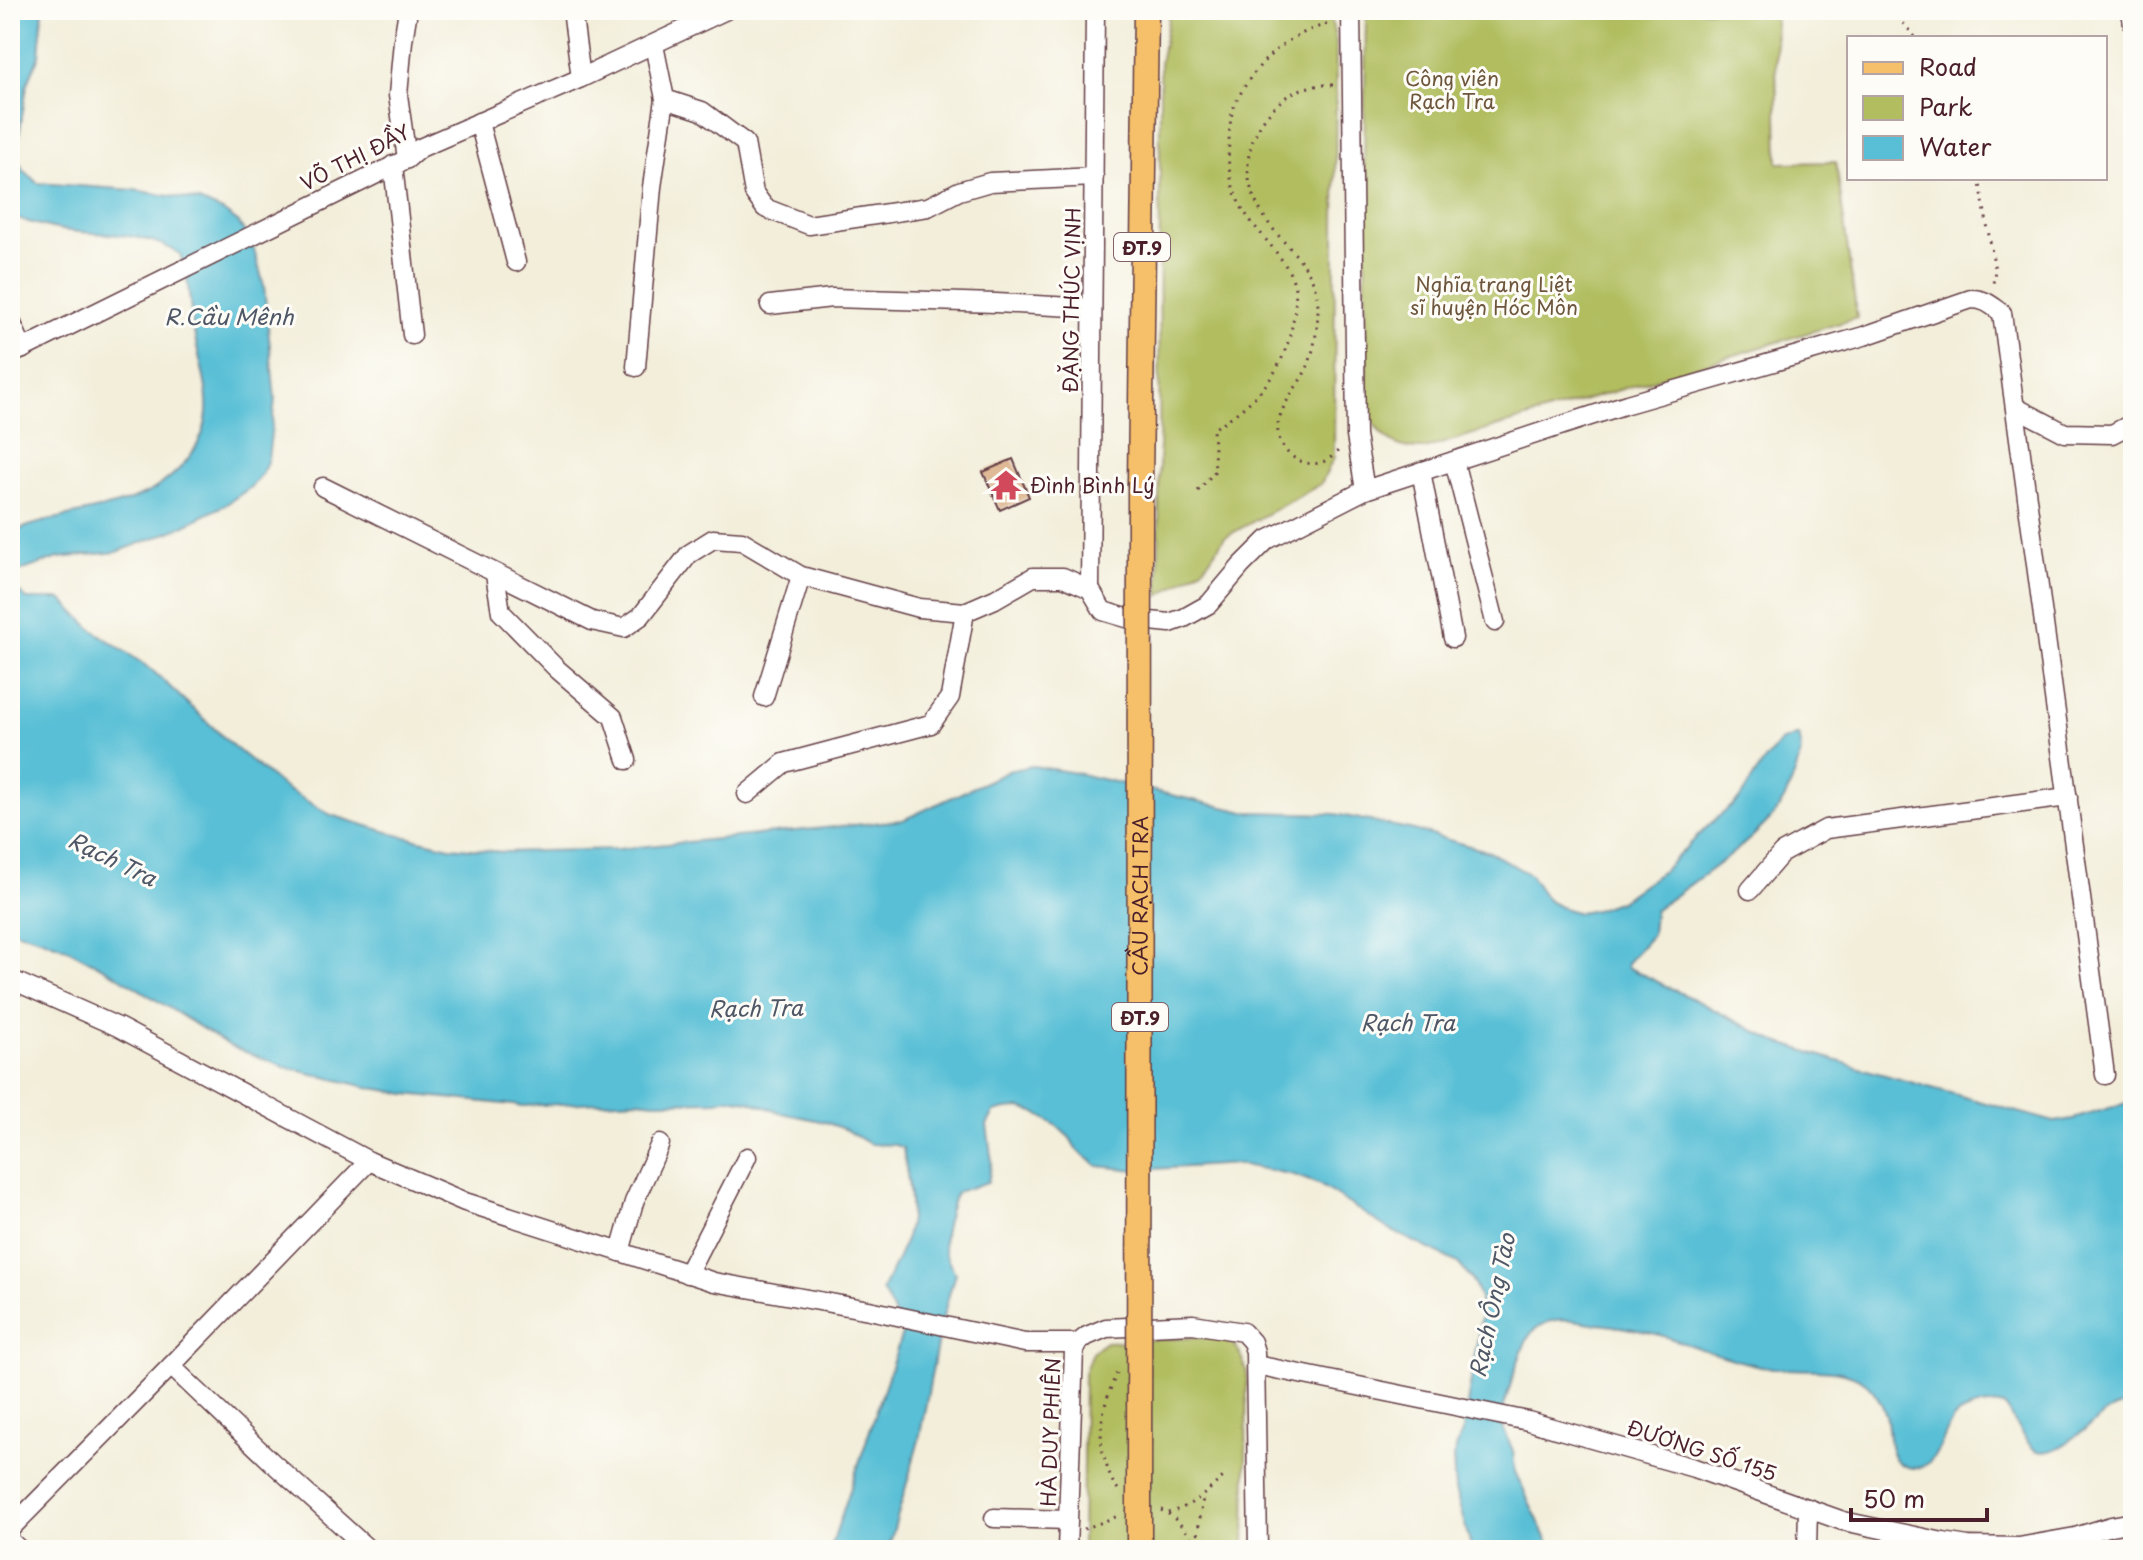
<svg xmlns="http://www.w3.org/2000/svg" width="2143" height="1560" font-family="'Playpen Sans',sans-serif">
	<rect width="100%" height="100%" fill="#fdfcf7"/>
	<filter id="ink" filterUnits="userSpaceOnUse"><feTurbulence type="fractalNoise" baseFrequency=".0125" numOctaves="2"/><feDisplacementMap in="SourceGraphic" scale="16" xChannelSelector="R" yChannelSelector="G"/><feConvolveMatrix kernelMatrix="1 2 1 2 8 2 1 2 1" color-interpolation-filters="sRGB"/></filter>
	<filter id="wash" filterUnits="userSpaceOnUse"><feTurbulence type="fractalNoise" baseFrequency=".006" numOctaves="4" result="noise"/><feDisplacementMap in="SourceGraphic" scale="32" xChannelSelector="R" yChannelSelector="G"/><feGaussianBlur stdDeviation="1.8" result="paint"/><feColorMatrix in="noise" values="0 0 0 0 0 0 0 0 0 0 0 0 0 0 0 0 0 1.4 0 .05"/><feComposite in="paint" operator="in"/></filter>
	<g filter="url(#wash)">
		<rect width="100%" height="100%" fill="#f3eeda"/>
		<g fill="#b1bd5f" stroke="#7e6e45" stroke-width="2">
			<path d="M 1170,10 L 1329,10 L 1336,42 L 1334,457 L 1321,484 L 1225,537 L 1205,566 L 1159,596 L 1160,63 Z"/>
			<path d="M 1366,10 L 1775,10 L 1778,163 L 1836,162 L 1857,318 L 1424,449 C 1393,450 1378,436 1367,409 L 1364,170 Z"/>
			<path d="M 1209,1337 C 1237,1341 1239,1347 1247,1373 L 1245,1550 L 1082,1550 L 1084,1373 L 1092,1352 L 1106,1342 Z"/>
		</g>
		<g fill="#58bfd6" stroke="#516f80" stroke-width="2">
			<path d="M 10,10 L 43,10 L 39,55 L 27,85 L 16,155 L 24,171 L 38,183 L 134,190 L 199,201 L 223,211 L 239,223 L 253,246 L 264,286 L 275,399 L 268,459 L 262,474 L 251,487 L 225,505 L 175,530 L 117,552 L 58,558 L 17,572 L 10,579 L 10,533 C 53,514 102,514 145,494 C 158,488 169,479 179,469 C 228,419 200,378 192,320 C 189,297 189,276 180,254 C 147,232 108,235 69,231 C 50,229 31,222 13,218 L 10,215 Z"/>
			<path d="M 10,584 L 27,599 L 61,599 L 92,629 L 152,670 L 234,747 L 283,787 L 331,815 L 398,835 L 450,847 L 503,852 L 618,849 L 903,820 L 1011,770 L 1033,766 L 1076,773 L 1245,812 L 1335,814 L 1414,830 L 1490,852 L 1530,875 L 1547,900 L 1560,907 L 1579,913 L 1595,910 L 1620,901 L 1663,871 L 1710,824 L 1739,800 L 1763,763 L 1780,742 L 1799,735 C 1803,747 1800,759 1796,770 C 1790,788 1783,806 1770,819 C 1737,855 1693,881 1654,911 L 1652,935 L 1627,963 L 1627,967 L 1701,1003 L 1774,1041 L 1860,1068 L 2054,1122 L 2073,1119 L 2133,1101 L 2133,1402 C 2125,1405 2116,1407 2109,1411 C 2092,1421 2053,1463 2034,1449 C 2024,1441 2012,1418 2005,1407 C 1997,1403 1990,1405 1981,1406 C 1972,1408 1960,1411 1954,1418 C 1943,1432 1937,1475 1908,1467 C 1884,1460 1891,1433 1886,1415 C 1882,1404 1876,1392 1867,1384 C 1842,1364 1803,1372 1773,1368 C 1739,1363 1707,1351 1675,1340 C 1648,1330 1619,1327 1591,1323 C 1576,1321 1558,1316 1544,1324 C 1539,1326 1533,1330 1530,1335 C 1518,1354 1507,1397 1500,1420 L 1513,1451 L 1515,1472 L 1552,1550 L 1472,1550 L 1455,1490 L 1453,1457 L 1463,1430 L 1482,1311 L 1479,1294 L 1470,1277 L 1458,1263 L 1390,1230 L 1318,1184 L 1294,1175 L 1238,1164 L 1136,1170 L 1098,1166 L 1077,1150 L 1070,1138 L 1057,1126 L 1034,1112 L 1020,1108 L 1006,1109 L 994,1112 L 987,1125 L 992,1162 L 988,1182 L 957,1192 C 952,1200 950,1208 948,1217 C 941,1242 941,1251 955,1273 L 941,1324 L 919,1440 L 888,1550 L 830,1550 L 903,1331 L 882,1290 C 893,1268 907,1244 910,1218 C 912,1195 906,1171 903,1148 L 895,1145 L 870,1144 L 846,1130 L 825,1122 L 782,1113 L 749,1101 L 729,1098 L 717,1101 L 656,1102 L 637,1100 L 523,1106 L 406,1094 L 367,1087 L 288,1068 L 232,1047 L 116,975 L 66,948 L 37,937 L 10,930 Z"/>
		</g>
		<g id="blocks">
			<path fill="#d8a97e" d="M 1013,459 L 1029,497 L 1000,510 L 983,472 Z"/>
		</g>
	</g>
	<g filter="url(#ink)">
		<use href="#blocks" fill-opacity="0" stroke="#633e45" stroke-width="2"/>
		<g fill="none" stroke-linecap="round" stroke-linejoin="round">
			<g stroke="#633e45" stroke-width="21">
				<g id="minor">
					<path d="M 572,10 L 581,78"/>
					<path d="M 2131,10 L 2133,25"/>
					<path d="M 654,45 L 665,99 L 702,111 L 745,143 L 754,193 L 765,208 L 809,225 L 928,207 L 959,191 L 990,182 L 1094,177"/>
					<path d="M 479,122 L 516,262"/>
					<path d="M 407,159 L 398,95 L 403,41 L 408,10"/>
					<path d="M 393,165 L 412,335"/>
					<path d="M 770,305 L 832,298 L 996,303 L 1092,308"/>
					<path d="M 10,319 L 23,349"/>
					<path d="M 10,355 L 407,159 L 420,148 L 581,78 L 726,10"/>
					<path d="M 636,367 L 652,187 L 665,99"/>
					<path d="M 2015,407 L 2065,433 L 2112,434 L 2133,423"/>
					<path d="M 1454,461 L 1495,622"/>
					<path d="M 1421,471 L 1453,638"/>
					<path d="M 323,487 L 592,621 L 624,628 L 641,616 L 689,554 L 713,539 L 742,541 L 801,576 L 919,608 L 965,612 L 995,599 L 1033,577 L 1063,577 L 1090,589 L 1103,611 L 1130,619 L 1170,623 L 1184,618 L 1209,604 L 1241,566 L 1267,540 L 1365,490 L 1356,436 L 1351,10"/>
					<path d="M 1365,490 L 1627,404 L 1864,336 L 1971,299 C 1985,299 1991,305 2002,313 L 2105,1075"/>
					<path d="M 495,574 L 501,612 L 557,669 L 613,717 L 627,760"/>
					<path d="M 1090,589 L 1095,10"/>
					<path d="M 764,697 L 801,576"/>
					<path d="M 747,794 L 784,763 L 931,724 L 950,697 L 965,612"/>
					<path d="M 1750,890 L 1782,853 L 1826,829 L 2068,797"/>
					<path d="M 10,979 L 118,1027 L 369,1161 L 465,1202 L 714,1282 L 869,1310 L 1025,1343 L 1078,1343"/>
					<path d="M 620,1252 L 634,1202 L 660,1144"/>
					<path d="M 687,1274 L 747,1157"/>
					<path d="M 1256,1365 L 1528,1421 L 1694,1468 L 1843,1521 L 1943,1542 L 1968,1546 L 2019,1547 L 2075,1537 L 2111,1526 L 2133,1522"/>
					<path d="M 171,1366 L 274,1464 L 369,1550"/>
					<path d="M 994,1518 L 1068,1520"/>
					<path d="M 10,1529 L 171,1366 L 369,1161"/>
					<path d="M 10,1541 L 20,1550"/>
					<path d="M 1067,1550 L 1074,1350 L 1078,1343 L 1087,1336 L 1106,1328 L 1193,1324 L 1243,1332 L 1252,1342 L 1255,1352 L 1258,1550"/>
					<path d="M 1807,1550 L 1808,1508"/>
				</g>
			</g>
			<g stroke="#633e45" stroke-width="27">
				<path id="major" d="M 1140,483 L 1146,10"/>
			</g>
			<g stroke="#633e45" stroke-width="3" stroke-dasharray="2 6" stroke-linecap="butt">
				<path d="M 1894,10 L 1898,17 L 1916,38"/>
				<path d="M 1333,85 C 1303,84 1283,94 1265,118 C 1238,155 1245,194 1273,229 C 1294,255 1316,269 1318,306 C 1318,325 1315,348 1308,366 C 1298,389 1268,416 1281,443 C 1289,460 1310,469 1327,460 C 1332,457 1337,452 1341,448"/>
				<path d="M 1979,178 L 1995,270 L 1993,284"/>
				<path d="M 1198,491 L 1215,471 L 1213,429 C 1259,401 1287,369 1294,314 C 1296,303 1297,289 1292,278 C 1279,248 1250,228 1237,198 C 1230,181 1227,162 1229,144 C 1229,134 1230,123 1232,113 C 1234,104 1240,94 1245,86 C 1266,53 1294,32 1332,23"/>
				<path d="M 1117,1373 C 1103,1404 1095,1434 1107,1467 C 1110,1476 1112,1483 1119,1490"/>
				<path d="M 1161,1510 C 1178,1517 1189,1536 1200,1550"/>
				<path d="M 1168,1513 C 1196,1504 1202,1496 1223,1477"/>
				<path d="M 1084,1529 L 1118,1516"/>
				<path d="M 1200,1550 L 1198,1531 L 1203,1498"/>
			</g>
			<use href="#minor" stroke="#fff" stroke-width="18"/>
			<use href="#major" stroke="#f6c06b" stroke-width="24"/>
			<g stroke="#633e45" stroke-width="27" stroke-linecap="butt">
				<g id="major-bridge">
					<path id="s1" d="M 1139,1550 L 1140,483"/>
				</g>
			</g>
			<use href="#major-bridge" stroke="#f6c06b" stroke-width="24"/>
		</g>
	</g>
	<defs>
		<g id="temple-bare" transform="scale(2.4)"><path d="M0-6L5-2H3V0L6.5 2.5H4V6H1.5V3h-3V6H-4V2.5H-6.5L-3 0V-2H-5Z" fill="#d1495b" stroke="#fdfcf7" stroke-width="2.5" paint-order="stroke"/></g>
	</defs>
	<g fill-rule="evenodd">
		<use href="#temple-bare" x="1006" y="485"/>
	</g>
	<g text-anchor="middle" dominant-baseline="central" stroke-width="6" stroke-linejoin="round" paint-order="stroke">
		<g fill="#fdfcf7" stroke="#806168" stroke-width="2">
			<rect x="1114" y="233" width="56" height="28" rx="6"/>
			<rect x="1112" y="1003" width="56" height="28" rx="6"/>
		</g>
		<g font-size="18" font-weight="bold" fill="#4a1f2b">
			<text x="1142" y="247">ĐT.9</text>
			<text x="1140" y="1017">ĐT.9</text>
		</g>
		<g font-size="20" fill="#6e563d" stroke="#fdfcf7">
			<text x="1452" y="78">Công viên<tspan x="1452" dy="23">Rạch Tra</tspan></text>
			<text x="1494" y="284">Nghĩa trang Liệt<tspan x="1494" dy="23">sĩ huyện Hóc Môn</tspan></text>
		</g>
		<g font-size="20" fill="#4a1f2b" stroke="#fdfcf7">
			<text transform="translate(355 157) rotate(-27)">VÕ THỊ ĐẦY</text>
			<text transform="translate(1071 300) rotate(-89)">ĐẶNG THÚC VỊNH</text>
			<text stroke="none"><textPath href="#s1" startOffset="654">CẦU RẠCH TRA</textPath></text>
			<text transform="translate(1050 1432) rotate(-88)">HÀ DUY PHIÊN</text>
			<text transform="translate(1702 1450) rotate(18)">ĐƯƠNG SỐ 155</text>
		</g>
		<g font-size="20" fill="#4a1f2b" stroke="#fdfcf7" text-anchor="start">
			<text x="1030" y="485">Đình Bình Lý</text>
		</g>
		<g font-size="22" font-style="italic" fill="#4f5767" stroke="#fdfcf7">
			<text x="229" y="315">R.Cầu Mênh</text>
			<text transform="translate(113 858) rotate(26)">Rạch Tra</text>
			<text transform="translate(756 1007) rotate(-1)">Rạch Tra</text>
			<text x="1408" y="1021">Rạch Tra</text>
			<text transform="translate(1491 1305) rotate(-78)">Rạch Ông Tào</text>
		</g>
	</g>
	<rect width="2143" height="1560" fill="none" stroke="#fdfcf7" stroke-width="40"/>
	<rect x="1847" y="36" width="260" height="144" fill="#fdfcf7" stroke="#b5a4a5" stroke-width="2"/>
	<rect x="1863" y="62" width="40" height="12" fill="#f6c06b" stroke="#b5a4a5" stroke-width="2"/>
	<text x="1919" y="76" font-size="24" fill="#4a1f2b">Road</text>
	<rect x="1863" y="96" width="40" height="24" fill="#b1bd5f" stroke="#b5a4a5" stroke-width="2"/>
	<text x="1919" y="116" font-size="24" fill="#4a1f2b">Park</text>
	<rect x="1863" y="136" width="40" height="24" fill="#58bfd6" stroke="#b5a4a5" stroke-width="2"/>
	<text x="1919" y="156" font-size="24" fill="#4a1f2b">Water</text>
	<path d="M1851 1508v12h136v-12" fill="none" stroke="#4a1f2b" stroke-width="4"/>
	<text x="1863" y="1508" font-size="24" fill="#4a1f2b" stroke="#fdfcf7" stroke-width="6" paint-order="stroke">50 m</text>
</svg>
